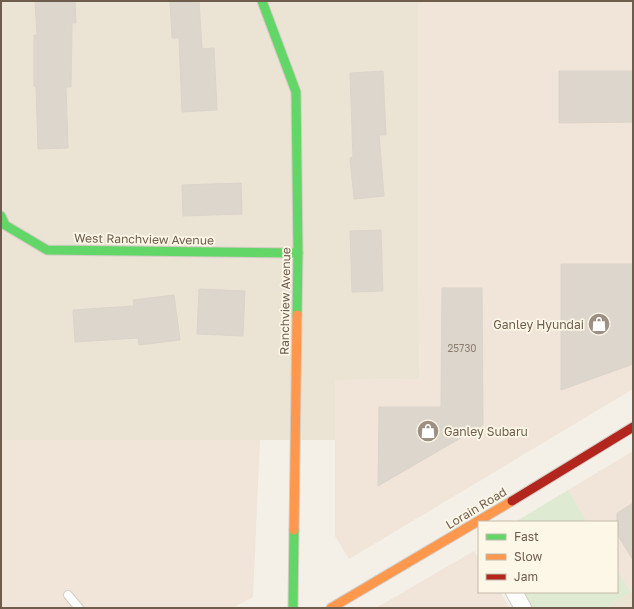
<svg xmlns="http://www.w3.org/2000/svg" width="634" height="609" font-family="'Golos Text',sans-serif">
	<rect width="100%" height="100%" fill="#f4f0e7"/>
	<g fill="#ebe3d4">
		<path d="M 1,1 L 418,1 L 419,379 L 336,380 L 335,440 L 1,440 Z"/>
		<path d="M 633,591 L 633,608 L 605,608 L 631,592 Z"/>
	</g>
	<g fill="#f1e4d8">
		<path d="M 418,1 L 633,1 L 633,389 L 349,559 L 335,536 L 335,380 L 419,379 Z"/>
		<path d="M 1,440 L 260,440 L 253,597 L 232,608 L 1,608 Z"/>
		<path d="M 633,451 L 633,591 L 631,592 L 617,570 L 617,522 L 587,522 L 568,490 Z"/>
		<path d="M 474,551 L 479,559 L 479,592 L 500,592 L 510,608 L 376,608 Z"/>
	</g>
	<g fill="#dfead3">
		<path d="M 568,490 L 587,522 L 515,522 Z"/>
		<path d="M 617,570 L 631,592 L 605,608 L 531,608 L 522,592 L 617,592 Z"/>
	</g>
	<g fill="#ddd6cd" stroke="#dcd4ca">
		<path d="M 35,1 L 75,1 L 76,23 L 72,23 L 71,87 L 66,87 L 68,148 L 38,149 L 36,87 L 34,86 L 34,35 L 37,35 Z"/>
		<path d="M 170,1 L 199,1 L 202,49 L 214,48 L 217,110 L 182,112 L 179,38 L 172,38 Z"/>
		<path d="M 383,71 L 386,135 L 379,135 L 384,196 L 354,199 L 350,158 L 353,157 L 350,73 Z"/>
		<path d="M 559,71 L 633,71 L 633,122 L 559,123 Z"/>
		<path d="M 241,183 L 242,214 L 183,216 L 182,185 Z"/>
		<path d="M 381,230 L 383,291 L 352,292 L 350,231 Z"/>
		<path d="M 561,264 L 633,264 L 633,364 L 561,390 Z"/>
		<path d="M 442,288 L 482,288 L 483,425 L 378,486 L 379,407 L 441,407 Z"/>
		<path d="M 199,289 L 245,291 L 243,336 L 197,334 Z"/>
		<path d="M 174,295 L 180,340 L 139,345 L 138,338 L 75,342 L 73,310 L 134,306 L 133,300 Z"/>
		<path d="M 633,503 L 633,560 L 617,534 L 617,513 Z"/>
	</g>
	<g fill="none" stroke-linecap="round" stroke-linejoin="round">
		<g stroke="#d3cdc6" stroke-width="10">
			<path id="lane" d="M 68,595 L 79,608"/>
		</g>
		<g stroke="#d3cdc6" stroke-width="18">
			<path id="street" d="M 514,592 L 523,608"/>
		</g>
		<g stroke="#d2ccc4" stroke-width="11">
			<g id="fast">
				<path d="M 262,1 L 296,92 L 298,253 L 297,315"/>
				<path d="M 1,216 L 5,225 L 47,250 L 298,253"/>
				<path d="M 293,608 L 294,530"/>
			</g>
		</g>
		<g stroke="#d2ccc4" stroke-width="11">
			<g id="slow">
				<path d="M 294,530 L 297,315"/>
				<path d="M 331,608 L 512,501"/>
			</g>
		</g>
		<g stroke="#d2ccc4" stroke-width="11">
			<path id="jam" d="M 512,501 L 633,427"/>
		</g>
		<use href="#lane" stroke="#fdfdfb" stroke-width="8"/>
		<use href="#street" stroke="#fdfdfb" stroke-width="16"/>
		<use href="#fast" stroke="#63d668" stroke-width="9"/>
		<use href="#slow" stroke="#ff974d" stroke-width="9"/>
		<use href="#jam" stroke="#b3261e" stroke-width="9"/>
	</g>
	<defs>
		<g id="shop-disc" transform="scale(1.15)"><circle r="9.5" fill="#9d9082" stroke="#fdf7e8"/><path d="M-5-2.5h2.3a2.7 3.5 0 0 1 5.4 0H5L5.5 6h-11ZM-1.5-2.5h3a1.5 2.3 0 0 0-3 0Z" fill="#fff"/></g>
	</defs>
	<g fill-rule="evenodd">
		<use href="#shop-disc" x="599" y="324"/>
		<use href="#shop-disc" x="428" y="431"/>
	</g>
	<g text-anchor="middle" dominant-baseline="central" stroke-width="3.5" stroke-linejoin="round" paint-order="stroke">
		<g font-size="10" fill="#8c7d6f">
			<text x="462" y="348">25730</text>
		</g>
		<g font-size="12" fill="#6e5c4c" stroke="#fdf7e8">
			<text transform="translate(144 239) rotate(1)">West Ranchview Avenue</text>
			<text transform="translate(285 301) rotate(-89)">Ranchview Avenue</text>
			<text transform="translate(476 508) rotate(-31)">Lorain Road</text>
		</g>
		<g font-size="12" fill="#6e5c4c" stroke="#fdf7e8" text-anchor="end">
			<text x="584" y="324">Ganley Hyundai</text>
			<text x="444" y="431" text-anchor="start">Ganley Subaru</text>
		</g>
	</g>
	<rect width="634" height="609" fill="none" stroke="#6e5c4c" stroke-width="4"/>
	<rect x="478" y="521" width="140" height="72" fill="#fdf7e8" stroke="#c4b9aa"/>
	<rect x="486" y="534" width="20" height="6" fill="#63d668" stroke="#c4b9aa"/>
	<text x="514" y="541" font-size="12" fill="#6e5c4c">Fast</text>
	<rect x="486" y="554" width="20" height="6" fill="#ff974d" stroke="#c4b9aa"/>
	<text x="514" y="561" font-size="12" fill="#6e5c4c">Slow</text>
	<rect x="486" y="574" width="20" height="6" fill="#b3261e" stroke="#c4b9aa"/>
	<text x="514" y="581" font-size="12" fill="#6e5c4c">Jam</text>
</svg>
